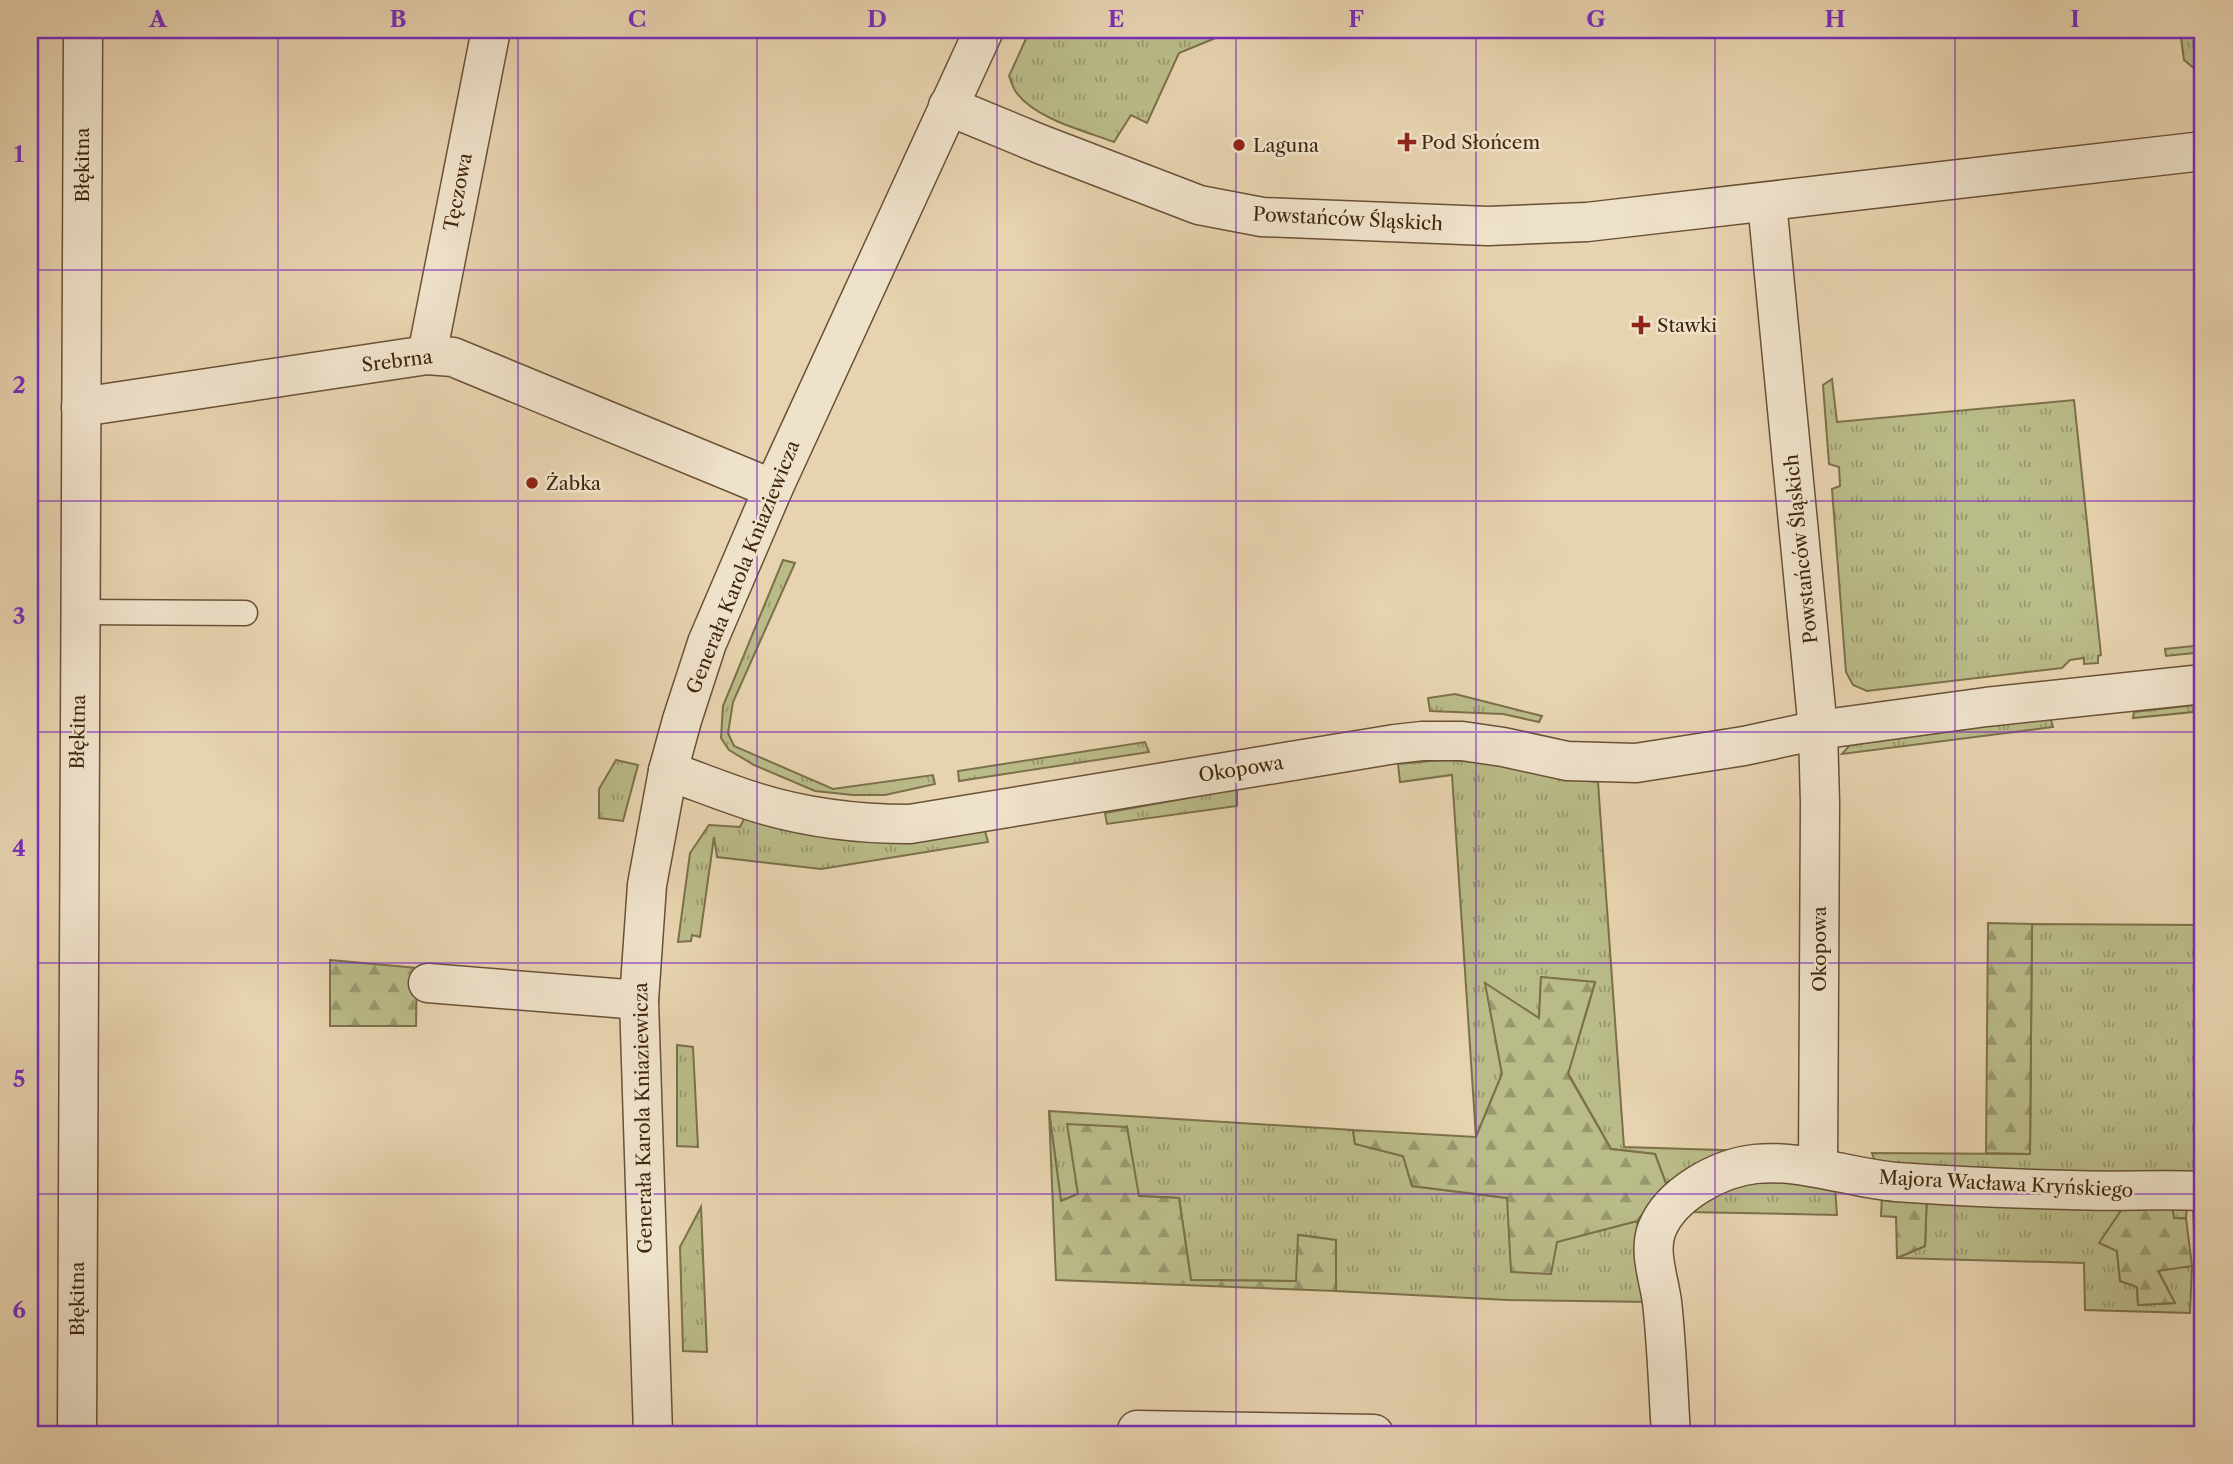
<svg xmlns="http://www.w3.org/2000/svg" width="2233" height="1464" font-family="'Libre Caslon Text',serif">
	<defs>
		<pattern id="grass-tufts" width="24" height="20" patternUnits="userSpaceOnUse" patternTransform="scale(1.75)"><rect width="24" height="20" fill="#b9bb88"/><path d="M3 7l-1-3M5 7V3M7 7l1-3M15 17l-1-3M17 17v-4M19 17l1-3" fill="none" stroke="#98986e"/></pattern>
		<pattern id="forest-firs" width="22" height="20" patternUnits="userSpaceOnUse" patternTransform="scale(1.75)"><rect width="22" height="20" fill="#b9bb88"/><path d="M5 1l3.5 6h-7zM16 11l3.5 6h-7z" fill="#98986e"/></pattern>
	</defs>
	<rect width="100%" height="100%" fill="#e7d3af"/>
	<filter id="stains"><feTurbulence type="fractalNoise" baseFrequency=".00286" numOctaves="4"/><feColorMatrix values="0 0 0 0 .2 0 0 0 0 .09 0 0 0 0 .02 0 0 0 .5 -.17"/></filter>
	<radialGradient id="worn" r=".72"><stop offset=".6" stop-color="#630" stop-opacity="0"/><stop offset="1" stop-color="#630" stop-opacity=".3"/></radialGradient>
	<g fill="url(#grass-tufts)" stroke="#7c704a" stroke-width="2">
		<path d="M 1030,30 L 1235,30 L 1179,53 L 1147,123 L 1131,115 L 1114,142 C 1085,131 1035,119 1016,92 C 1013,88 1011,81 1009,76 Z"/>
		<path d="M 2180,30 L 2203,30 L 2203,99 L 2195,69 L 2184,60 Z"/>
		<path d="M 1832,379 L 1837,422 L 2074,400 L 2101,655 L 2098,656 L 2098,663 L 2084,664 L 2084,658 L 2070,660 L 2062,668 L 1867,691 L 1853,685 L 1846,672 L 1832,489 L 1840,486 L 1839,467 L 1829,464 L 1823,385 Z"/>
		<path d="M 783,560 L 795,563 L 733,702 L 728,733 L 734,746 L 833,789 L 933,775 L 935,784 L 885,795 L 853,795 L 815,791 L 754,765 L 729,750 L 721,738 L 723,706 Z"/>
		<path d="M 2203,645 L 2203,652 L 2166,656 L 2165,649 Z"/>
		<path d="M 1455,694 L 1542,716 L 1539,722 L 1503,714 L 1430,711 L 1428,698 Z"/>
		<path d="M 2203,704 L 2203,711 L 2133,718 L 2134,712 Z"/>
		<path d="M 2050,717 L 2053,727 L 1842,754 L 1850,745 Z"/>
		<path d="M 1145,742 L 1149,752 L 959,781 L 958,771 Z"/>
		<path d="M 616,760 L 638,765 L 623,821 L 599,818 L 599,789 Z"/>
		<path d="M 1441,760 C 1495,760 1545,778 1598,782 L 1624,1147 L 1754,1151 L 1666,1183 L 1655,1154 L 1611,1149 L 1568,1073 L 1595,983 L 1541,977 L 1539,1019 L 1486,984 L 1502,1074 L 1476,1137 L 1452,775 L 1400,782 L 1398,764 Z"/>
		<path d="M 1237,789 L 1237,806 L 1107,824 L 1105,813 Z"/>
		<path d="M 746,815 L 985,831 L 988,842 L 821,869 L 717,857 L 714,837 L 700,937 L 692,935 L 691,941 L 678,942 L 690,853 L 709,825 L 740,827 Z"/>
		<path d="M 2032,924 L 2203,925 L 2203,1183 L 1875,1162 L 1872,1153 L 2030,1154 Z"/>
		<path d="M 677,1045 L 693,1047 L 698,1147 L 677,1146 Z"/>
		<path d="M 1049,1111 L 1353,1130 L 1355,1144 L 1403,1156 L 1412,1186 L 1507,1198 L 1556,1242 L 1637,1221 L 1651,1302 L 1508,1300 L 1336,1291 L 1336,1240 L 1299,1235 L 1297,1281 L 1191,1280 L 1179,1198 L 1138,1196 L 1127,1127 L 1078,1194 L 1061,1201 Z"/>
		<path d="M 1758,1174 L 1835,1187 L 1837,1215 L 1688,1212 L 1705,1193 Z"/>
		<path d="M 1927,1193 L 2188,1195 L 2186,1218 L 2174,1218 L 2117,1251 L 2120,1281 L 2137,1287 L 2138,1305 L 2174,1303 L 2158,1270 L 2192,1266 L 2190,1313 L 2085,1310 L 2084,1263 L 1897,1258 L 1925,1246 Z"/>
		<path d="M 701,1207 L 707,1352 L 683,1351 L 680,1247 Z"/>
		<path d="M 2195,1254 L 2203,1261 L 2203,1313 L 2197,1313 Z"/>
	</g>
	<g fill="url(#forest-firs)" stroke="#7c704a" stroke-width="2">
		<path d="M 1988,923 L 2032,924 L 2030,1154 L 1986,1153 Z"/>
		<path d="M 330,960 L 417,968 L 416,1026 L 330,1026 Z"/>
		<path d="M 1541,977 L 1595,982 L 1568,1074 L 1611,1149 L 1655,1154 L 1666,1184 L 1637,1221 L 1557,1242 L 1551,1274 L 1511,1272 L 1507,1198 L 1412,1186 L 1403,1156 L 1355,1144 L 1353,1130 L 1476,1137 L 1502,1074 L 1485,983 L 1539,1018 Z"/>
		<path d="M 1049,1111 L 1061,1201 L 1078,1194 L 1067,1124 L 1127,1127 L 1139,1196 L 1179,1198 L 1191,1280 L 1296,1281 L 1298,1235 L 1336,1240 L 1336,1291 L 1056,1280 Z"/>
		<path d="M 1927,1193 L 1925,1246 L 1897,1258 L 1896,1217 L 1881,1216 L 1882,1195 Z"/>
		<path d="M 2171,1200 L 2174,1218 L 2186,1218 L 2192,1266 L 2158,1271 L 2175,1303 L 2138,1305 L 2137,1287 L 2120,1281 L 2117,1251 L 2099,1243 L 2122,1209 Z"/>
		<path d="M 2203,1201 L 2203,1261 L 2195,1254 L 2193,1209 Z"/>
	</g>
	<g fill="none" stroke-linecap="round" stroke-linejoin="round">
		<g stroke="#6a5136" stroke-width="27">
			<path id="lane" d="M 80,612 L 245,613"/>
		</g>
		<g stroke="#6a5136" stroke-width="41">
			<g id="street">
				<path d="M 948,106 L 1040,144 L 1199,205 L 1262,217 L 1488,226 L 1587,222 L 2203,151"/>
				<path d="M 1767,202 L 1818,730 L 1820,803 L 1818,1168"/>
				<path d="M 427,355 L 491,30"/>
				<path d="M 81,407 L 427,355 L 453,357 L 773,489"/>
				<path d="M 668,771 C 697,781 726,793 755,802 C 806,818 857,824 910,824 L 1395,744 L 1422,741 L 1462,741 L 1503,747 L 1567,761 L 1636,763 L 1744,746 L 1818,730 L 1986,707 L 2203,684"/>
				<path d="M 428,983 L 639,1000"/>
				<path d="M 1137,1430 L 1374,1434"/>
				<path d="M 77,1434 C 77,966 79,498 83,30"/>
				<path d="M 653,1434 L 639,1000 L 647,885 L 668,771 L 682,720 L 707,643 L 773,489 L 984,30"/>
				<path d="M 1671,1434 C 1668,1390 1667,1346 1662,1302 C 1659,1279 1648,1251 1657,1229 C 1671,1194 1719,1168 1755,1164 C 1803,1159 1849,1178 1896,1182 C 1954,1186 2013,1189 2071,1190 C 2115,1192 2159,1189 2203,1191"/>
			</g>
		</g>
		<use href="#lane" stroke="#efe2cb" stroke-width="24"/>
		<use href="#street" stroke="#efe2cb" stroke-width="38"/>
	</g>
	<path fill="none" stroke="#7b2cbf" stroke-width="2" stroke-opacity="0.55" d="M 278,30 L 278,1434M 518,30 L 518,1434M 757,30 L 757,1434M 997,30 L 997,1434M 1236,30 L 1236,1434M 1476,30 L 1476,1434M 1715,30 L 1715,1434M 1955,30 L 1955,1434M 30,270 L 2203,270M 30,501 L 2203,501M 30,732 L 2203,732M 30,963 L 2203,963M 30,1194 L 2203,1194"/>
	<g fill="#8f2418" stroke="#efe2cb" stroke-width="2.5">
		<path d="M1403.5 131.5h7v7h7v7h-7v7h-7v-7h-7v-7h7z"/>
		<circle cx="1239" cy="145" r="7"/>
		<path d="M1637.5 314.5h7v7h7v7h-7v7h-7v-7h-7v-7h7z"/>
		<circle cx="532" cy="483" r="7"/>
	</g>
	<g text-anchor="middle" dominant-baseline="central" stroke-width="5" stroke-linejoin="round" paint-order="stroke">
		<g font-size="19" fill="#40260d" stroke="#efe2cb" text-anchor="start">
			<text x="1421" y="142">Pod Słońcem</text>
			<text x="1253" y="145">Laguna</text>
			<text x="1657" y="325">Stawki</text>
			<text x="546" y="483">Żabka</text>
		</g>
		<g font-size="19" fill="#40260d" stroke="#efe2cb">
			<text transform="translate(82 165) rotate(-90)">Błękitna</text>
			<text transform="translate(458 192) rotate(-79)">Tęczowa</text>
			<text transform="translate(1348 219) rotate(3)">Powstańców Śląskich</text>
			<text transform="translate(397 361) rotate(-7)">Srebrna</text>
			<text transform="translate(1801 549) rotate(-96)">Powstańców Śląskich</text>
			<text transform="translate(743 567) rotate(-68)">Generała Karola Kniaziewicza</text>
			<text transform="translate(78 732) rotate(-89)">Błękitna</text>
			<text transform="translate(1241 769) rotate(-9)">Okopowa</text>
			<text transform="translate(1819 949) rotate(-90)">Okopowa</text>
			<text transform="translate(643 1118) rotate(-91)">Generała Karola Kniaziewicza</text>
			<text transform="translate(2006 1184) rotate(3)">Majora Wacława Kryńskiego</text>
			<text transform="translate(77 1299) rotate(-90)">Błękitna</text>
		</g>
	</g>
	<rect width="2233" height="1464" fill="none" stroke="#e7d3af" stroke-width="77"/>
	<rect x="38" y="38" width="2156" height="1388" fill="none" stroke="#7b2cbf" stroke-width="2.5"/>
	<g font-size="23" text-anchor="middle" font-weight="bold" fill="#7b2cbf">
		<text x="158" y="27">A</text>
		<text x="398" y="27">B</text>
		<text x="637" y="27">C</text>
		<text x="877" y="27">D</text>
		<text x="1116" y="27">E</text>
		<text x="1356" y="27">F</text>
		<text x="1596" y="27">G</text>
		<text x="1835" y="27">H</text>
		<text x="2075" y="27">I</text>
		<text x="19" y="162">1</text>
		<text x="19" y="393">2</text>
		<text x="19" y="624">3</text>
		<text x="19" y="856">4</text>
		<text x="19" y="1087">5</text>
		<text x="19" y="1318">6</text>
	</g>
	<rect width="100%" height="100%" filter="url(#stains)"/>
	<rect width="100%" height="100%" fill="url(#worn)"/>
</svg>
